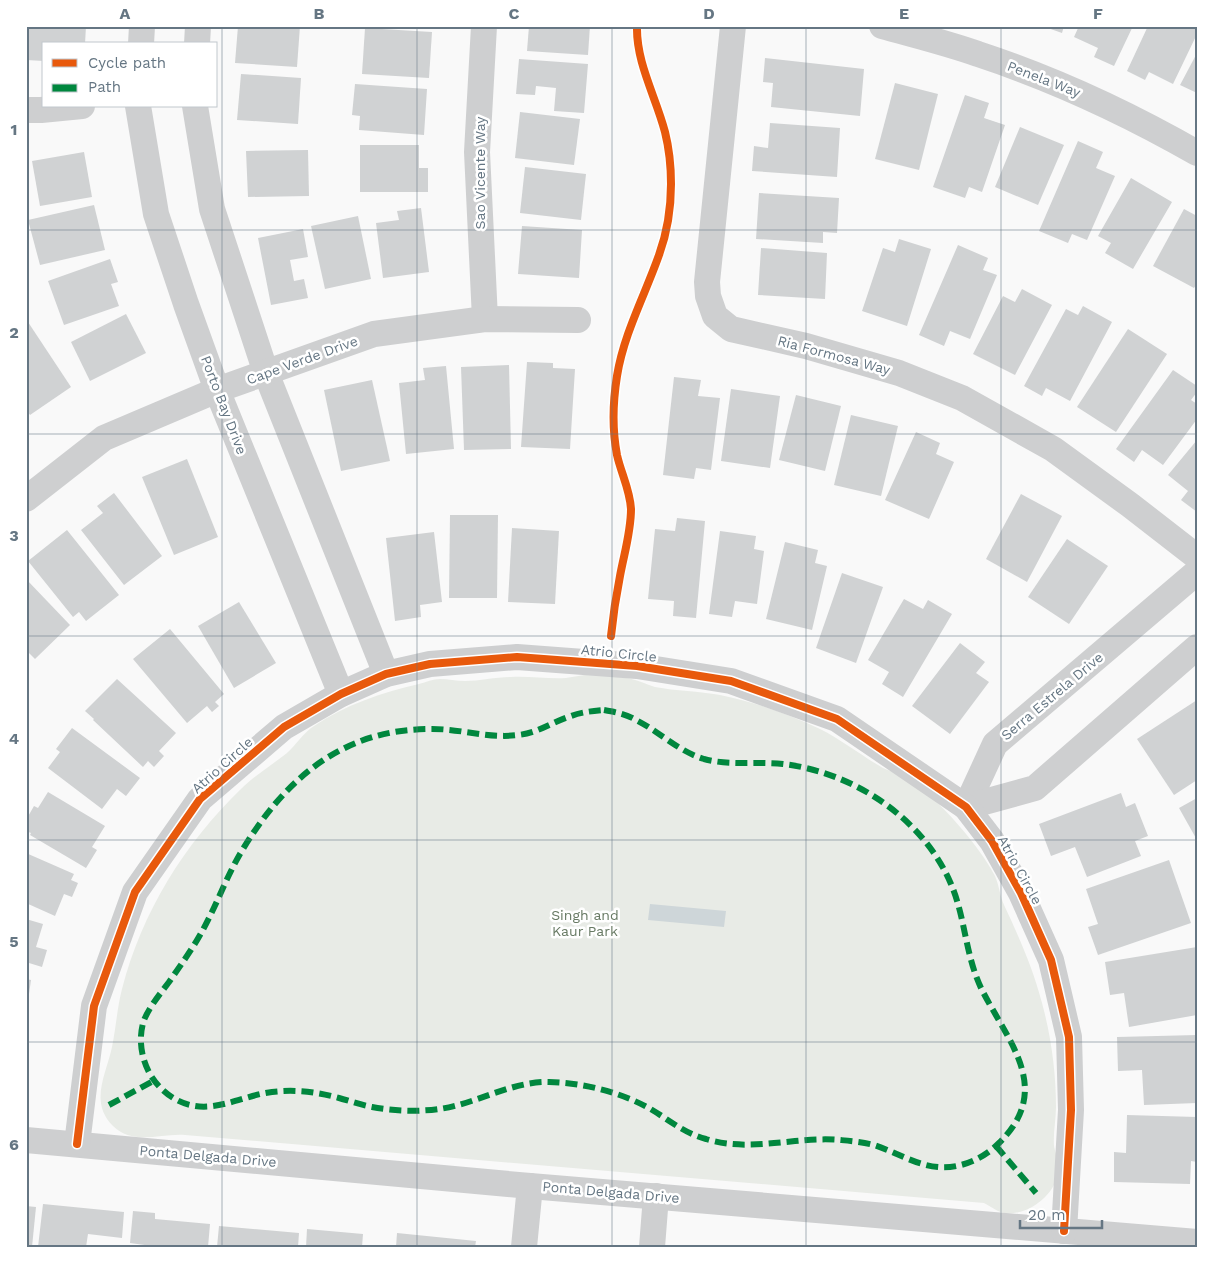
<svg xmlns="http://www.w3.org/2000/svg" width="1223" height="1273" font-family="'Work Sans',sans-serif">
	<rect width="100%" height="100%" fill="#f9f9f9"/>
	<path fill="#e8ebe6" d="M 591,674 C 602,675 614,676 626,678 C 636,679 645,684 655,687 C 676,691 699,691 720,695 C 755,702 788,714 820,729 C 842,740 862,756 883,768 C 892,772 903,775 911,780 C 939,800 979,845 995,876 C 999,885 1000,896 1004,905 C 1019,937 1033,968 1042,1003 C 1051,1036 1056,1072 1056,1107 C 1056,1120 1053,1133 1054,1146 C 1056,1157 1061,1164 1058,1176 C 1051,1198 1027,1216 1004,1213 C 998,1212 990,1206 984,1203 L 185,1135 C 161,1133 133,1146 113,1126 C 89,1102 106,1075 112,1047 C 116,1028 117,1008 122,989 C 142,912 184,844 241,789 C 255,775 272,765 287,753 C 297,744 303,733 314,726 C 345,705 383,692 419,684 C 426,682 433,679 440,679 C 448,679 456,681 465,681 C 480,681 496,677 511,677 C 529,676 548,679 566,678 C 574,677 582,675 591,674 Z"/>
	<path fill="#ced6d9" d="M 650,904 L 726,911 L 724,927 L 648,920 Z"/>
	<g fill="#d0d2d3">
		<path d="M 26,26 L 86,26 L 85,44 L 44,44 L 44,61 L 26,60 Z"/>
		<path d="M 238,26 L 300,26 L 297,67 L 235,63 Z"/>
		<path d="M 529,26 L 590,26 L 588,55 L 527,51 Z"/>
		<path d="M 1042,26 L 1064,26 L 1062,33 Z"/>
		<path d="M 1079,26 L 1133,26 L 1114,66 L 1094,57 L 1098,48 L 1074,37 Z"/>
		<path d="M 1148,26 L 1197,26 L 1197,34 L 1173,84 L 1149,72 L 1145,80 L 1127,71 Z"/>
		<path d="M 365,28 L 432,32 L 429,78 L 362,74 Z"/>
		<path d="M 1197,53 L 1197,93 L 1180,85 Z"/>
		<path d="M 765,58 L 864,69 L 860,116 L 771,107 L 773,83 L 763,82 Z"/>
		<path d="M 519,59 L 588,64 L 584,113 L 554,111 L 556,88 L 536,86 L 535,95 L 516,94 Z"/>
		<path d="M 241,74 L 301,78 L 298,124 L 237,120 Z"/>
		<path d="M 895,83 L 938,94 L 919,170 L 875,159 Z"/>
		<path d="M 355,84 L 427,89 L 424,135 L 359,130 L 360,116 L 352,115 Z"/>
		<path d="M 965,95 L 989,103 L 984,118 L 1005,125 L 982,192 L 969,187 L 965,198 L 933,187 Z"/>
		<path d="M 520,112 L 580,119 L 574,165 L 515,158 Z"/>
		<path d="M 770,123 L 840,128 L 837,177 L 752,171 L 754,146 L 768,148 Z"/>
		<path d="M 1020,127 L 1064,145 L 1038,205 L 995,187 Z"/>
		<path d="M 1078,141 L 1103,152 L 1096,168 L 1115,176 L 1087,240 L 1072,234 L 1068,243 L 1039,231 Z"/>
		<path d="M 360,145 L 419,145 L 419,168 L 428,168 L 428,192 L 360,192 Z"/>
		<path d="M 308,150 L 309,196 L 248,197 L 246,151 Z"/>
		<path d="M 84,152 L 92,197 L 40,206 L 32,161 Z"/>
		<path d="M 525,167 L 586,174 L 581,220 L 520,213 Z"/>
		<path d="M 1131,178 L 1172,202 L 1133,269 L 1105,253 L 1111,243 L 1098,236 Z"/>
		<path d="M 759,193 L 839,198 L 837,233 L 823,232 L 823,243 L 756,239 Z"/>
		<path d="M 94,205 L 105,250 L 40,265 L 28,220 Z"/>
		<path d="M 421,208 L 429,272 L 383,278 L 376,223 L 399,220 L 397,211 Z"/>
		<path d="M 1184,209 L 1197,216 L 1197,283 L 1194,288 L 1153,266 Z"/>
		<path d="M 358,216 L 371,279 L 325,289 L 311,226 Z"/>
		<path d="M 522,226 L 582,230 L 579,278 L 518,274 Z"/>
		<path d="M 303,229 L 308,257 L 290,260 L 294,281 L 304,279 L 308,298 L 271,305 L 258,238 Z"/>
		<path d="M 899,239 L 931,249 L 907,326 L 862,311 L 883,248 L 895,252 Z"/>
		<path d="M 958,245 L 988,258 L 983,270 L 997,275 L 970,339 L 950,331 L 944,346 L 919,335 Z"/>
		<path d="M 761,248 L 827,253 L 825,299 L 758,295 Z"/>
		<path d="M 110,259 L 118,282 L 111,284 L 119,306 L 64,325 L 48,281 Z"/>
		<path d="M 1022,289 L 1052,305 L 1015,375 L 973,354 L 1003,296 L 1015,302 Z"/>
		<path d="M 1083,306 L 1112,322 L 1070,401 L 1046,388 L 1042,396 L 1024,386 L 1066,309 L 1078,315 Z"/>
		<path d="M 126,314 L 146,353 L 90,381 L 71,342 Z"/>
		<path d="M 26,319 L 71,387 L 30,415 L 26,409 Z"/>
		<path d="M 1128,329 L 1167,354 L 1116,432 L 1077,407 Z"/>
		<path d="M 527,362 L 553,363 L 553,368 L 575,369 L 570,449 L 521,447 Z"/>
		<path d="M 509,365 L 511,449 L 464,450 L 461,367 Z"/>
		<path d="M 446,366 L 454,449 L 406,454 L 399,383 L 425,380 L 423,368 Z"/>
		<path d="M 1173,370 L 1197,386 L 1197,392 L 1191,400 L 1197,404 L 1197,419 L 1163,465 L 1142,450 L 1134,462 L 1116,449 Z"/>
		<path d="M 674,377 L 701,380 L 698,396 L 720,398 L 711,470 L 696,468 L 694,479 L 663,475 Z"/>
		<path d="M 372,380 L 390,461 L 341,471 L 324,390 Z"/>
		<path d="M 731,389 L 780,396 L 770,468 L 721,461 Z"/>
		<path d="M 796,395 L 841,406 L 825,471 L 779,460 Z"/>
		<path d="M 851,415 L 898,426 L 881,496 L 834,485 Z"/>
		<path d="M 916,432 L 940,443 L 936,454 L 954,462 L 929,519 L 885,500 Z"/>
		<path d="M 1197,440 L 1197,512 L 1181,500 L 1188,491 L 1168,475 Z"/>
		<path d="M 187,459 L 218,537 L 174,555 L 142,477 Z"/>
		<path d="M 114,493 L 162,556 L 124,585 L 81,530 L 103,513 L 97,506 Z"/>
		<path d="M 1021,494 L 1062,516 L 1027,582 L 986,559 Z"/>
		<path d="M 450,515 L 498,515 L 497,598 L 449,598 Z"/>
		<path d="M 677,518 L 705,521 L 696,618 L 673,616 L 674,601 L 648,599 L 655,529 L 675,531 Z"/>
		<path d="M 512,528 L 559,531 L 555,604 L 508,602 Z"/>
		<path d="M 67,530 L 119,595 L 86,621 L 79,612 L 73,617 L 28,561 Z"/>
		<path d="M 720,531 L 756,536 L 754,549 L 764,551 L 757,604 L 735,601 L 732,617 L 709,614 Z"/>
		<path d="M 434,532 L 442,602 L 420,605 L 421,617 L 395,621 L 386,538 Z"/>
		<path d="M 1067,539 L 1108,566 L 1069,624 L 1028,597 Z"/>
		<path d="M 785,542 L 818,550 L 815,563 L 827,566 L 812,630 L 766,619 Z"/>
		<path d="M 842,573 L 883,587 L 856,663 L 816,648 Z"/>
		<path d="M 26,579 L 70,625 L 35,659 L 26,650 Z"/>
		<path d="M 904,599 L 923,609 L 928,600 L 952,614 L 903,697 L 882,684 L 889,672 L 868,660 Z"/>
		<path d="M 239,602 L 276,663 L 234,688 L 198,626 Z"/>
		<path d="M 170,629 L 224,694 L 215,702 L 219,706 L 212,712 L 207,706 L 187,723 L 133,659 Z"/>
		<path d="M 960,643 L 985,662 L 976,673 L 989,682 L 950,734 L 912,706 Z"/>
		<path d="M 117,679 L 176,733 L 159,751 L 164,756 L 154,767 L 148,761 L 143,767 L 93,720 L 94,719 L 85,711 Z"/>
		<path d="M 1197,700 L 1197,780 L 1174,795 L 1137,739 Z"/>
		<path d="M 72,728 L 140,778 L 126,796 L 117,789 L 102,809 L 48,768 L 60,752 L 56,749 Z"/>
		<path d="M 48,792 L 105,826 L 92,847 L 97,850 L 86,868 L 30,835 L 31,833 L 26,831 L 26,820 L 34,806 L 38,808 Z"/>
		<path d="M 1121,793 L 1126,807 L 1135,803 L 1148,836 L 1135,841 L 1141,856 L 1087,877 L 1075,847 L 1051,856 L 1039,824 Z"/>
		<path d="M 1197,798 L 1197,840 L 1179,808 Z"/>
		<path d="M 26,853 L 74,874 L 71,880 L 78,883 L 72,897 L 64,894 L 55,916 L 26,903 Z"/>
		<path d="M 1169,860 L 1191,923 L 1098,955 L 1088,927 L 1098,924 L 1086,889 Z"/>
		<path d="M 26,919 L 43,924 L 36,947 L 47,950 L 42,967 L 29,963 L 28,968 L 26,967 Z"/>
		<path d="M 1197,947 L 1197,1015 L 1129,1027 L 1124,993 L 1110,995 L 1105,962 Z"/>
		<path d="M 26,979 L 31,980 L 28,1001 L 26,1001 Z"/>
		<path d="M 1197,1035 L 1197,1103 L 1144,1105 L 1142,1070 L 1118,1071 L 1117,1037 Z"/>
		<path d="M 1127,1115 L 1197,1117 L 1197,1162 L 1191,1161 L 1190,1184 L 1114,1182 L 1114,1152 L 1126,1153 Z"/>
		<path d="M 43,1204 L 124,1212 L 122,1238 L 88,1234 L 86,1247 L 38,1247 Z"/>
		<path d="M 26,1206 L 36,1207 L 32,1247 L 26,1247 Z"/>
		<path d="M 133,1211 L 155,1213 L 155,1219 L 210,1224 L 208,1247 L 159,1247 L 130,1243 Z"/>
		<path d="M 219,1226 L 299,1233 L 298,1247 L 217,1247 Z"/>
		<path d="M 307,1229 L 363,1234 L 362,1247 L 306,1247 Z"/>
		<path d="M 397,1233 L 476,1241 L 475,1247 L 396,1247 Z"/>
	</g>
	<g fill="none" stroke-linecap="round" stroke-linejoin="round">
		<g stroke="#cecfd0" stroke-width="26">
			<path d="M 484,26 L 477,152 L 485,319"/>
			<path d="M 733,26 L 707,282 L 708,296 L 715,316 L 731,329 L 806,346 L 899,373 L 962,398 L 1053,449 L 1130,505 L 1197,557"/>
			<path d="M 882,26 C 914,35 947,43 978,54 C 1054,79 1127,113 1197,153"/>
			<path d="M 141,44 L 142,26"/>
			<path d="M 197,44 L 198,26"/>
			<path d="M 138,106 L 156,214 L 186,304 L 217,390 L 341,694"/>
			<path d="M 195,106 L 212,209 L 242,300 L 266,373 L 386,674"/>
			<path d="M 26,110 L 41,110 L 82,106"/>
			<path d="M 26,499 L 104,438 L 217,390 L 374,334 L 485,319 L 578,320"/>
			<path d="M 966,807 L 995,744 L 1197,572"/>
			<path d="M 966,807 L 1035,788 L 1197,647"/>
			<path d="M 26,1140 L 530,1186 L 1197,1242"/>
			<path d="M 77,1144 L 94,1006 L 135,892 L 200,799 L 284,727 L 341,694 L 386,674 L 430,664 L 517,657 L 637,666 L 731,681 L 837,719 L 966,807 L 992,841 L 1021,893 L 1051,960 L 1069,1037 L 1071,1110 L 1064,1231"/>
			<path d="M 524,1247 L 530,1186"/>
			<path d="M 652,1247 L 656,1196"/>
		</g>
		<g stroke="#00873e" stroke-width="6" stroke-dasharray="12 6" stroke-linecap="butt">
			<path d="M 604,710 C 615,712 626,714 636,720 C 660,732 678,751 704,759 C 730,766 757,761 783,764 C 853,772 923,818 951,884 C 966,919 965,957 983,992 C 1010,1044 1053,1090 999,1143 C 983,1159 960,1169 938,1167 C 915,1165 896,1152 874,1145 C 863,1142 851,1141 840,1140 C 795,1136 750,1153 706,1139 C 683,1133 667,1118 647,1107 C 617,1091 582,1083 549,1082 C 512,1081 476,1104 439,1109 C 418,1112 393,1111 372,1107 C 361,1105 350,1101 339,1098 C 317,1092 295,1089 272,1092 C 246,1095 220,1110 195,1106 C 176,1103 160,1091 150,1074 C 141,1058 138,1038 144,1020 C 150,1006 160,994 169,982 C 180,966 191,951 200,935 C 215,909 225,880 240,854 C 283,781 340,730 428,729 C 459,728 488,739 518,735 C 538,733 552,722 571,716 C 582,712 592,711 604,710 Z"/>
			<path d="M 109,1105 L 155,1080"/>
			<path d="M 996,1146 L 1036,1193"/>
		</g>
		<g stroke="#fff" stroke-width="11">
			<g id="cycleway">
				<path d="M 611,636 C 613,616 616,596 620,576 C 624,554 631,532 631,509 C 630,490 621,473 617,455 C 612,429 613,401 617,376 C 624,333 645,295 659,255 C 667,233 671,207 671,184 C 671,167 669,148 665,132 C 656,97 636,63 637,26"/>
				<path d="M 77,1144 L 94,1006 L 135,892 L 200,799 L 284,727 L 341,694 L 386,674 L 430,664 L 517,657 L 637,666 L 731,681 L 837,719 L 966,807 L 992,841 L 1021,893 L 1051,960 L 1069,1037 L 1071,1110 L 1064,1231"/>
			</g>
		</g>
		<use href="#cycleway" stroke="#e8590c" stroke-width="8"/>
	</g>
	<path fill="none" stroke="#657683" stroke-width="1" stroke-opacity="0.55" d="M 222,26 L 222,1247M 417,26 L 417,1247M 612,26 L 612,1247M 806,26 L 806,1247M 1001,26 L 1001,1247M 26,230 L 1197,230M 26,434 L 1197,434M 26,636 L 1197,636M 26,840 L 1197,840M 26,1042 L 1197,1042"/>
	<g text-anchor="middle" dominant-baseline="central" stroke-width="5" stroke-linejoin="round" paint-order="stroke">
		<g font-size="14" fill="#657683" stroke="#fff">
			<text transform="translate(1044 79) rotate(21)">Penela Way</text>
			<text transform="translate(480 173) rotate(-90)">Sao Vicente Way</text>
			<text transform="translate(834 355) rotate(15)">Ria Formosa Way</text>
			<text transform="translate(302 360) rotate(-20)">Cape Verde Drive</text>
			<text transform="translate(224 405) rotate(69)">Porto Bay Drive</text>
			<text transform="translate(619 653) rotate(6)">Atrio Circle</text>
			<text transform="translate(1052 696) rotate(-40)">Serra Estrela Drive</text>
			<text transform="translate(222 765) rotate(-42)">Atrio Circle</text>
			<text transform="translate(1020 870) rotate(61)">Atrio Circle</text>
			<text transform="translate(208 1156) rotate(5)">Ponta Delgada Drive</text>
			<text transform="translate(611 1192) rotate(5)">Ponta Delgada Drive</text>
		</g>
		<g font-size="14" fill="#687a64" stroke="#fff">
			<text x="585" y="915">Singh and<tspan x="585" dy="16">Kaur Park</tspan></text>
		</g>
	</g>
	<rect width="1223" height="1273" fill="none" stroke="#ffffff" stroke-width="55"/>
	<rect x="42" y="42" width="175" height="65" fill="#ffffff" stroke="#c1c8cd"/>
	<rect x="52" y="59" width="25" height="8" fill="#e8590c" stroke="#c1c8cd"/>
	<text x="88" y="68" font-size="15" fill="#657683">Cycle path</text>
	<rect x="52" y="84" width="25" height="8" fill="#00873e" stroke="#c1c8cd"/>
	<text x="88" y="92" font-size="15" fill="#657683">Path</text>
	<path d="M1020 1220v8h82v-8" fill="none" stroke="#657683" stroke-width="2.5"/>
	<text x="1028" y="1220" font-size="15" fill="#657683" stroke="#ffffff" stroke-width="4" paint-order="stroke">20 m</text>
	<rect x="28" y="28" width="1168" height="1218" fill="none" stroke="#657683" stroke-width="2"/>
	<g font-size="16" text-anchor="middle" font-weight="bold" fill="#657683">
		<text x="125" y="19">A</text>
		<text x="319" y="19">B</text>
		<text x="514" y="19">C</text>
		<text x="709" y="19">D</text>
		<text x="904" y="19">E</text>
		<text x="1098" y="19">F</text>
		<text x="14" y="135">1</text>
		<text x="14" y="338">2</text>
		<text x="14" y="541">3</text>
		<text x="14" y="744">4</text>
		<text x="14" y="947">5</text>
		<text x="14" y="1150">6</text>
	</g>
</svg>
